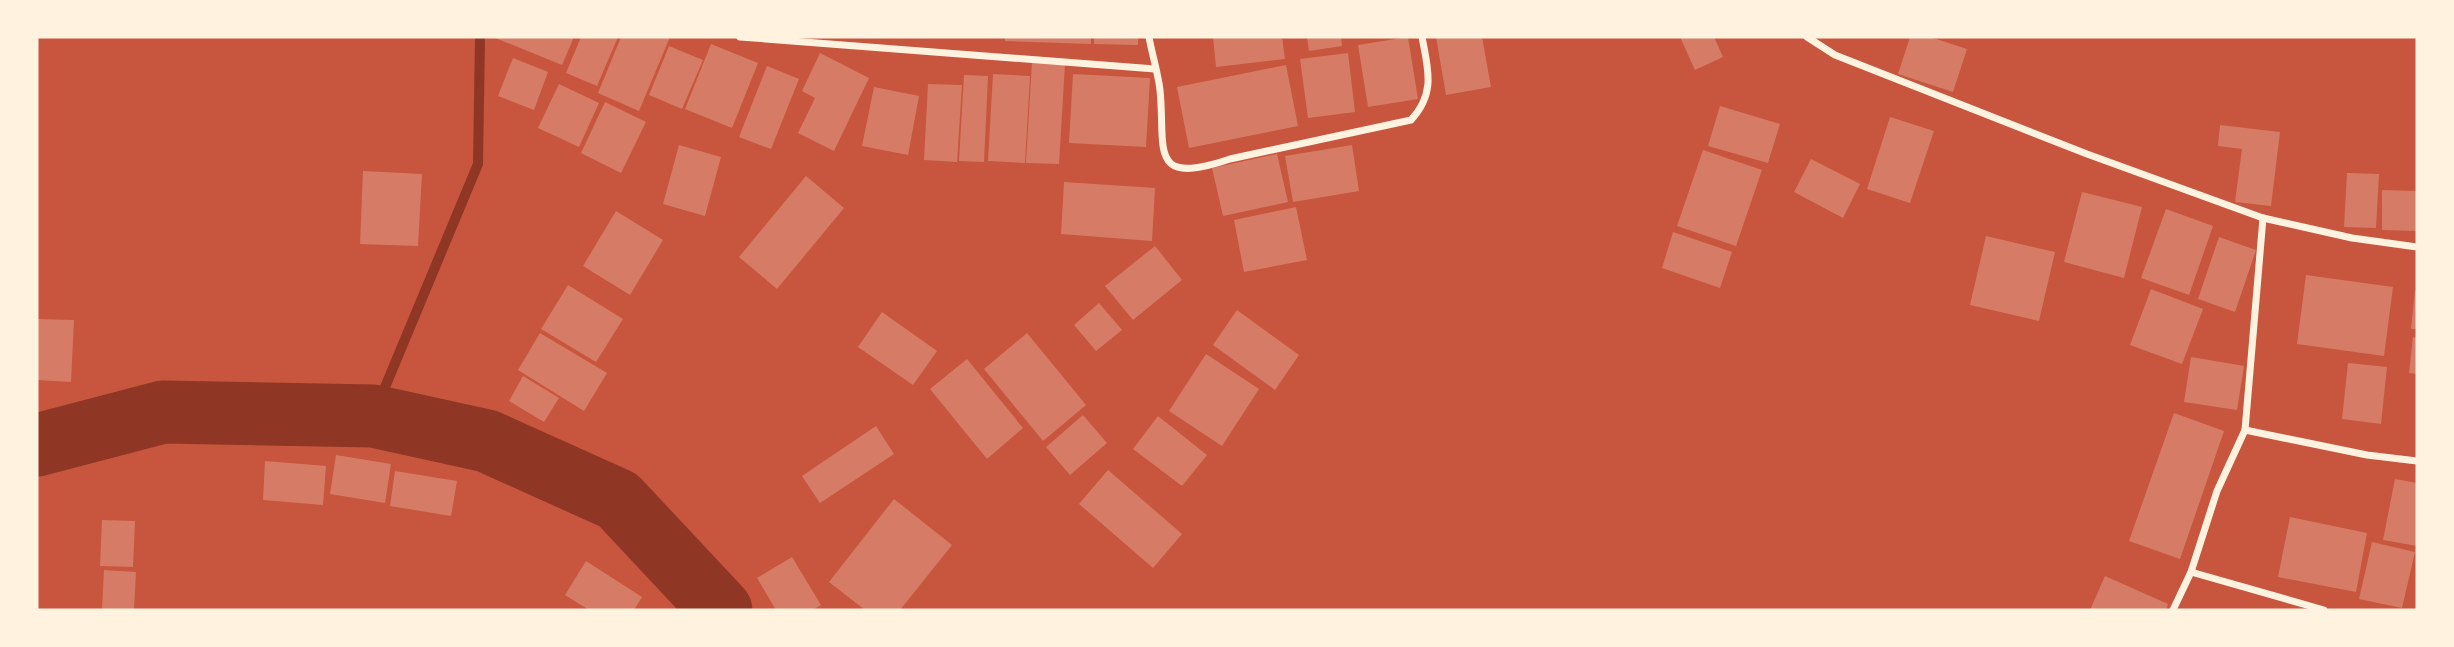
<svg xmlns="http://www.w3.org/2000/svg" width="2454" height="647" font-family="Raleway,sans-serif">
	<rect width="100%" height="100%" fill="#c8553d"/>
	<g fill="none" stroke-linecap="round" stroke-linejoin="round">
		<path stroke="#8f3625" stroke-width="10" d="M 373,416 L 478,164 L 480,37"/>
		<path stroke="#8f3625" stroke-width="63" d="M 37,445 L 163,412 L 373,416 L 487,441 L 618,500 L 721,610"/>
	</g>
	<g fill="#d67c66">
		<path d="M 493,37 L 574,37 L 562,65 Z"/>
		<path d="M 581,37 L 618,37 L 597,86 L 566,73 Z"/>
		<path d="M 621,37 L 670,37 L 639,111 L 598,93 Z"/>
		<path d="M 1005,37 L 1091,37 L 1091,44 L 1005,41 Z"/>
		<path d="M 1094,37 L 1138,37 L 1138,45 L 1094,44 Z"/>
		<path d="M 1213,37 L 1282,37 L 1285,59 L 1216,67 Z"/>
		<path d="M 1307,37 L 1341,37 L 1342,46 L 1309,51 Z"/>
		<path d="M 1408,37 L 1418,99 L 1368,107 L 1358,45 Z"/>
		<path d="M 1436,37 L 1482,37 L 1491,87 L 1446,95 Z"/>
		<path d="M 1680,37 L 1714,37 L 1723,57 L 1695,70 Z"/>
		<path d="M 1910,37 L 1930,37 L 1967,49 L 1953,92 L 1898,74 Z"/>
		<path d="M 711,44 L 758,63 L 732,128 L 685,109 Z"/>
		<path d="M 669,46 L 703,60 L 682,109 L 649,95 Z"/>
		<path d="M 820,53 L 869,78 L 834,151 L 798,133 L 815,98 L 802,91 Z"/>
		<path d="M 1348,53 L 1355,112 L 1308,118 L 1300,59 Z"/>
		<path d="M 513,58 L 548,72 L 534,110 L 498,96 Z"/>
		<path d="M 1032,62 L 1065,64 L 1059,164 L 1026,163 Z"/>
		<path d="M 1286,65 L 1298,126 L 1189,148 L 1177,87 Z"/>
		<path d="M 767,66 L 799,79 L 771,149 L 739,137 Z"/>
		<path d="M 993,74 L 1030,76 L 1025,163 L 988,161 Z"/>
		<path d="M 1073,74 L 1150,78 L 1146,147 L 1069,143 Z"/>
		<path d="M 964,75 L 988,76 L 984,162 L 959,161 Z"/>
		<path d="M 559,84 L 599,103 L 579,147 L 538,128 Z"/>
		<path d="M 928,84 L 962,85 L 957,162 L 924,160 Z"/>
		<path d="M 874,87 L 919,96 L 908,155 L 862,146 Z"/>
		<path d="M 605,102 L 646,122 L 621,173 L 581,153 Z"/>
		<path d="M 1720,106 L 1780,124 L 1768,163 L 1708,146 Z"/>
		<path d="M 1890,117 L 1934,131 L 1910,203 L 1867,189 Z"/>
		<path d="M 2220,125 L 2280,132 L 2271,206 L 2235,202 L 2242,149 L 2218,146 Z"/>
		<path d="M 679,145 L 721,157 L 705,216 L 663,204 Z"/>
		<path d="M 1352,145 L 1359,191 L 1293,202 L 1285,156 Z"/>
		<path d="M 1703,150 L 1762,170 L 1736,246 L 1677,226 Z"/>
		<path d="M 1277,154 L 1288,202 L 1223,216 L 1212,168 Z"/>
		<path d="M 1811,159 L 1860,184 L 1843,218 L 1794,192 Z"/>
		<path d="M 363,171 L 422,174 L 418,246 L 360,244 Z"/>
		<path d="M 2347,173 L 2379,174 L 2376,228 L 2344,227 Z"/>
		<path d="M 806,176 L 844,208 L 777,289 L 739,257 Z"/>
		<path d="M 1064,182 L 1155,188 L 1152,241 L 1061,234 Z"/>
		<path d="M 2382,190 L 2417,191 L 2417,231 L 2382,230 Z"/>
		<path d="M 2082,192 L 2142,207 L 2124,278 L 2064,262 Z"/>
		<path d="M 1296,207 L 1307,260 L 1244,272 L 1234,220 Z"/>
		<path d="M 2166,209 L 2213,226 L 2189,295 L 2141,278 Z"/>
		<path d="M 616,211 L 663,240 L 630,295 L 583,266 Z"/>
		<path d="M 1673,232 L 1732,252 L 1720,288 L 1662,268 Z"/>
		<path d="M 1986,236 L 2055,252 L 2039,321 L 1970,305 Z"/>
		<path d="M 2219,237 L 2256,250 L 2235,312 L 2198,299 Z"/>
		<path d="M 1155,246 L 1182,280 L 1133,320 L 1105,286 Z"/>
		<path d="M 2306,275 L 2393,287 L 2384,356 L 2297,344 Z"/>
		<path d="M 568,285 L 623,319 L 596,362 L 541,329 Z"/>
		<path d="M 2151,289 L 2203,309 L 2182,364 L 2130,345 Z"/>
		<path d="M 2415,291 L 2417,291 L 2417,329 L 2411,329 Z"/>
		<path d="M 1099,303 L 1122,330 L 1096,351 L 1074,325 Z"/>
		<path d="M 1237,310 L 1299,355 L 1275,390 L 1213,345 Z"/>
		<path d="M 882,312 L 937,351 L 913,385 L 858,347 Z"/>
		<path d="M 37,319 L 74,320 L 71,382 L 37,380 Z"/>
		<path d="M 540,333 L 607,373 L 584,411 L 518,370 Z"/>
		<path d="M 1027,333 L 1086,405 L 1043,441 L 984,369 Z"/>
		<path d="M 2413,337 L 2417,338 L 2417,374 L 2409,373 Z"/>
		<path d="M 1206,354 L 1259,389 L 1222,446 L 1169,411 Z"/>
		<path d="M 2191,357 L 2244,366 L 2237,410 L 2184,402 Z"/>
		<path d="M 967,359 L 1023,428 L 987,459 L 930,389 Z"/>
		<path d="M 2348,363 L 2387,367 L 2381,424 L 2342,419 Z"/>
		<path d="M 523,376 L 559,398 L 544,422 L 509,401 Z"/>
		<path d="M 2174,413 L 2224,431 L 2180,559 L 2129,541 Z"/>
		<path d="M 1083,415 L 1107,443 L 1070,475 L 1046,447 Z"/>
		<path d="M 1158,416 L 1207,455 L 1182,486 L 1133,449 Z"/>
		<path d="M 876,426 L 894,454 L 820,503 L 802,476 Z"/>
		<path d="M 336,455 L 391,464 L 385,503 L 330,494 Z"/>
		<path d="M 265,461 L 326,466 L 323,505 L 263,500 Z"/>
		<path d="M 1108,470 L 1182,534 L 1153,568 L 1079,504 Z"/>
		<path d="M 395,471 L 457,481 L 451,516 L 390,506 Z"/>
		<path d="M 2395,479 L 2417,483 L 2417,546 L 2383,540 Z"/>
		<path d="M 894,499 L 952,545 L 900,610 L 865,610 L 829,582 Z"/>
		<path d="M 2290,517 L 2367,533 L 2356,592 L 2278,577 Z"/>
		<path d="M 102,520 L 135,521 L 133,567 L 100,566 Z"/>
		<path d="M 2372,542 L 2415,552 L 2402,608 L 2359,599 Z"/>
		<path d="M 792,557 L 821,605 L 813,610 L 776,610 L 757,578 Z"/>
		<path d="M 586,561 L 642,597 L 634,610 L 589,610 L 565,595 Z"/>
		<path d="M 104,570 L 136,572 L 134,610 L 102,610 Z"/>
		<path d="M 2105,576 L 2168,604 L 2166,610 L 2090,610 Z"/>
	</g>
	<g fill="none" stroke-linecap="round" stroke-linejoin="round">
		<g stroke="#fff3e0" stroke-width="7">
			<path d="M 740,37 L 1155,69"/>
			<path d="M 1149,37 C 1152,54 1158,73 1160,90 C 1166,149 1147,187 1230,159 L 1411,120 C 1436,93 1428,69 1422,37"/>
			<path d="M 1807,37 L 1835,55 L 2087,154 L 2263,218 L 2352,238 L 2417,247"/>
			<path d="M 2245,430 L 2367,455 L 2417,461"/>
			<path d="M 2191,572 L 2324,610"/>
			<path d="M 2173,610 L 2191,572 L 2217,491 L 2245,430 L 2263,218"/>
		</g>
	</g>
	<rect width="2454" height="647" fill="none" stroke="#fff3e0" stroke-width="77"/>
</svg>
